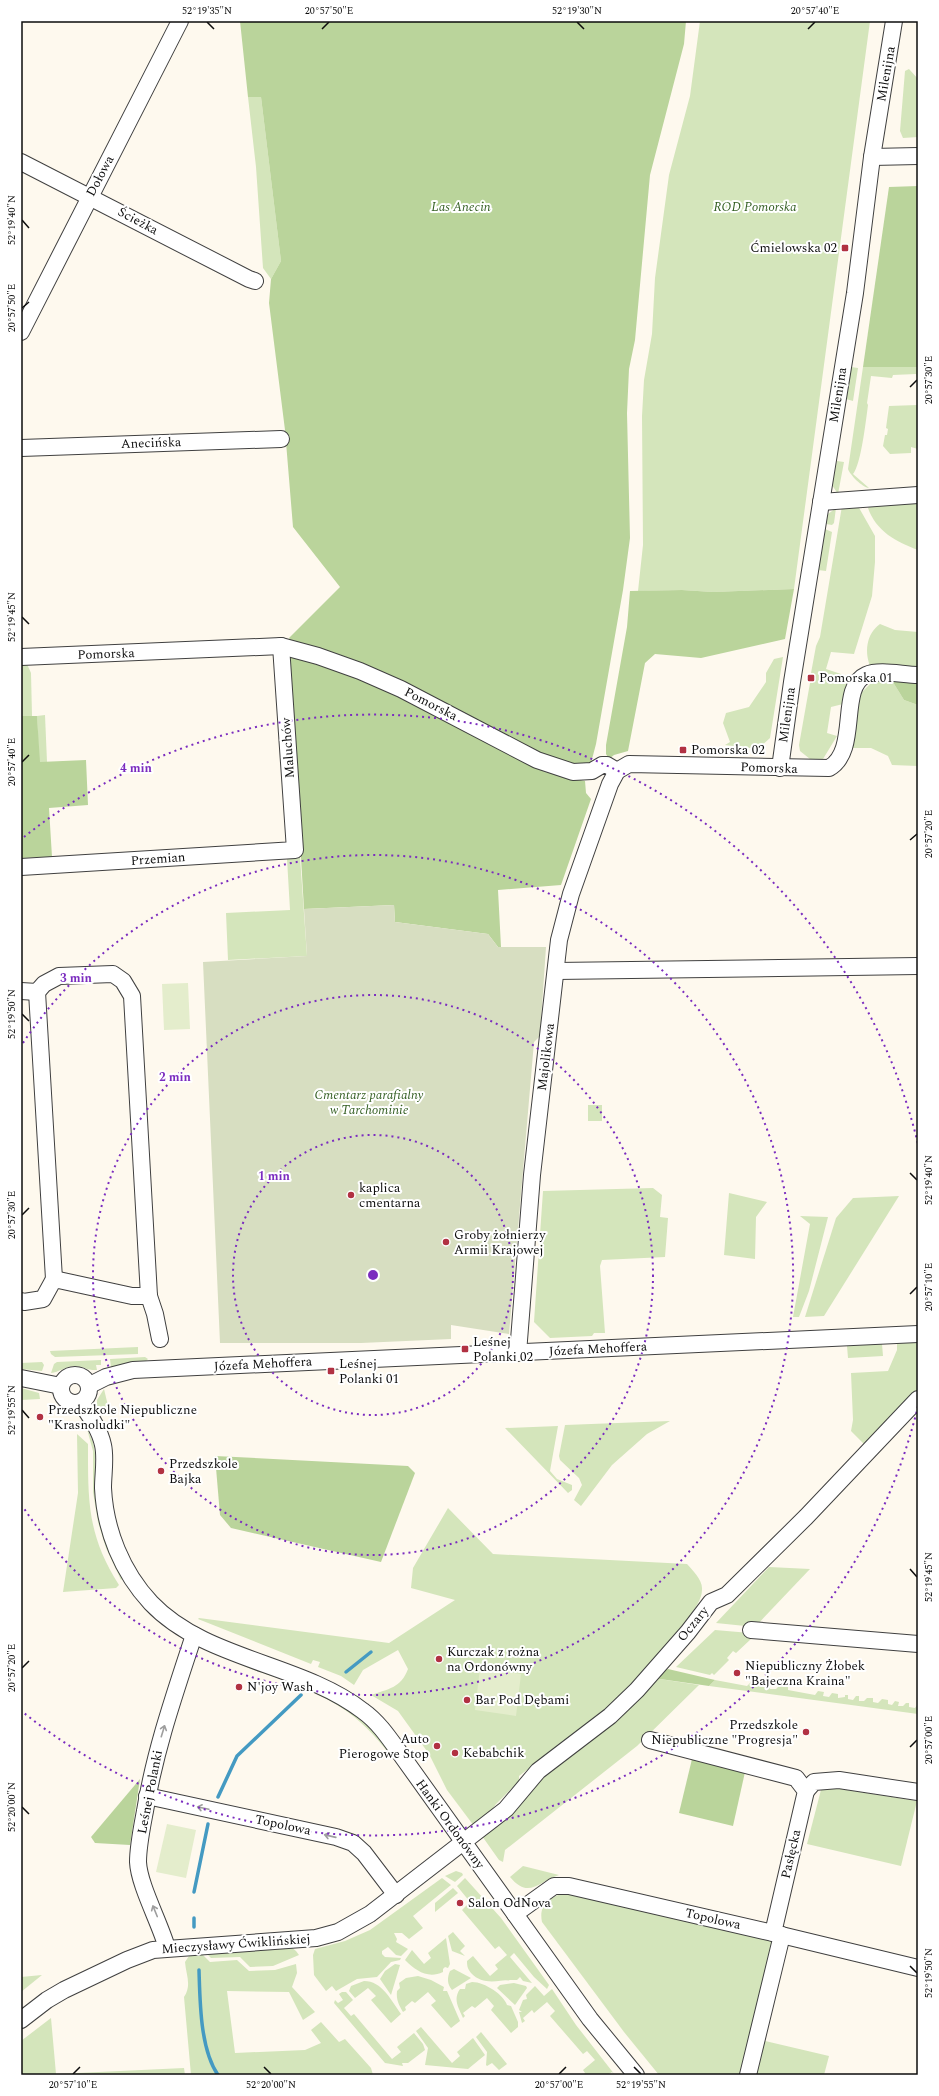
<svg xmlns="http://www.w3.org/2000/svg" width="939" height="2096" font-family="Spectral,serif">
	<rect width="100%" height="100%" fill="#fef9ee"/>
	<g fill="#d4e5bb">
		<path d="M 700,21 L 870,21 L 794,589 L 713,592 L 682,590 L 638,591 L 643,545 L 642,416 L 644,380 L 652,334 L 655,278 L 669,175 L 690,96 Z"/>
		<path d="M 909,69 L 918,79 L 918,137 L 903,138 L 900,131 L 905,71 Z"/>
		<path d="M 248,97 L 261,97 L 281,261 L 271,279 L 263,268 L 256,167 Z"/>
		<path d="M 851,367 L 858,368 L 853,401 L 846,399 Z"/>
		<path d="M 863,367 L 918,367 L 918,385 L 916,374 L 893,375 L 892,378 L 871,376 L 867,403 L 868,405 C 866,420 861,465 853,474 L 869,488 C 862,487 850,475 848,469 Z"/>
		<path d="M 917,394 L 918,394 L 918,449 L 911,447 L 911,453 L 890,454 L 883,446 L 885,435 L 887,435 L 888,429 L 886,428 L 889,406 L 917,405 Z"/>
		<path d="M 837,461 L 844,462 L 838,494 L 832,485 Z"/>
		<path d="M 918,501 L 918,550 C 896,542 876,531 868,508 L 870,506 Z"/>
		<path d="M 842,506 L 858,506 L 875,536 L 875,562 L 872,596 L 854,654 L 831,652 L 826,669 L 847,676 L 851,679 L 843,704 L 831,707 L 827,733 L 837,736 L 823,759 L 810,759 L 800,751 L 799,745 L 810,683 L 813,683 L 814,673 L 811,673 L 816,646 L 820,637 Z"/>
		<path d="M 836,508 L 834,523 L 832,525 L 826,524 L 828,514 Z"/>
		<path d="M 825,529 L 832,532 L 826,571 L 818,570 Z"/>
		<path d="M 880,624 L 895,630 L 918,632 L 918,670 L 871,668 C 864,653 866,634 880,624 Z"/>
		<path d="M 783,657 L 770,738 L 758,749 L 725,745 L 730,742 L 723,723 L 726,713 L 749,707 L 766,682 L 766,673 L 774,659 Z"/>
		<path d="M 27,664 L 31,673 L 32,716 L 21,716 L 21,665 Z"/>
		<path d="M 891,679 L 904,700 L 918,705 L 918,766 L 892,765 L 888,756 L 871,748 L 851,748 L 861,693 L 874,680 Z"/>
		<path d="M 45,715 L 47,762 L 39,762 L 37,716 Z"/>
		<path d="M 300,857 L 307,956 L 228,960 L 226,913 L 290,910 L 287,859 Z"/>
		<rect x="588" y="1105" width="14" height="16"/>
		<path d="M 653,1188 L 662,1195 L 660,1217 L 668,1218 L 665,1257 L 602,1260 L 600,1266 L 605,1333 L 594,1333 L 592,1336 L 550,1338 L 534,1322 L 543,1191 Z"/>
		<path d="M 729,1193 L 767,1202 L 756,1217 L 755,1259 L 724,1255 Z"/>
		<path d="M 899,1196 L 824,1316 L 805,1317 L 836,1218 L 853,1198 Z"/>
		<path d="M 800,1216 L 828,1217 L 809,1291 L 799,1317 L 793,1317 L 810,1224 Z"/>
		<path d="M 918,1342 L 918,1391 L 865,1445 L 851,1431 L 853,1420 L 851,1373 L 888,1371 L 897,1350 L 897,1343 Z"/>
		<path d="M 882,1344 L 883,1356 L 848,1358 L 847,1346 Z"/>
		<path d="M 138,1347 L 138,1354 L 55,1357 L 51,1354 L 50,1351 Z"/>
		<path d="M 145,1357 L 148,1359 L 144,1363 L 111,1367 L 110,1359 Z"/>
		<path d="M 101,1360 L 101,1365 L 96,1365 L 97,1370 C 88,1371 81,1365 73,1366 C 65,1367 59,1372 51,1373 L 54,1364 L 57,1362 Z"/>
		<path d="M 42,1362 L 44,1365 L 42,1371 L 21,1369 L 21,1363 Z"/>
		<path d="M 21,1388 L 39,1393 L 40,1399 L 21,1400 Z"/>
		<path d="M 104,1389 L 109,1410 L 97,1412 L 97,1400 Z"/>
		<path d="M 670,1421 L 647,1434 L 612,1465 L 581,1506 L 574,1500 L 582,1485 L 579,1478 L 560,1460 L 559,1456 L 565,1425 Z"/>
		<path d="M 558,1426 L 550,1471 L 557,1479 L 572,1485 L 572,1490 L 568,1493 L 505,1428 Z"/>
		<path d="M 87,1429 L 93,1442 L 95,1453 L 95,1486 L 123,1578 L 121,1580 L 106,1548 L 98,1522 L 93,1492 L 93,1451 Z"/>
		<path d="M 77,1434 L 88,1444 C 88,1500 87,1535 119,1585 L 116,1588 L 63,1592 L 78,1493 Z"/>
		<path d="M 448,1508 L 493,1554 L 687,1564 C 693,1571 703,1580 702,1590 C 702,1599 694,1610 689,1617 C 648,1684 581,1730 519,1776 L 519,1781 L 496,1804 L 477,1830 L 447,1790 L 429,1754 L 398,1711 L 371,1695 C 388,1689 401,1688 408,1669 L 398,1650 L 363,1670 L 354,1685 L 341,1676 L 318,1667 L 320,1662 L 313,1660 L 311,1664 L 198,1619 L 199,1618 L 389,1643 L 455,1600 L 411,1588 L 413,1568 Z"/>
		<path d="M 769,1567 L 810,1569 L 755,1627 L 716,1623 Z"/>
		<path d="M 715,1630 L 750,1633 L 749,1636 L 751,1639 L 736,1653 L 733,1651 L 727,1658 L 729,1660 L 714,1675 L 712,1673 L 710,1675 L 676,1667 Z"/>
		<path d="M 234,1660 C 270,1674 324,1689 355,1713 C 369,1725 380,1739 391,1754 L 390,1755 C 358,1712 330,1698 281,1679 C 272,1676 236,1665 234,1660 Z"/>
		<path d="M 653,1678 L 699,1685 L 637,1746 L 505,1850 L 503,1862 L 499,1860 L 482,1836 L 517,1809 L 537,1776 Z"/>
		<path d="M 715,1680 L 747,1686 L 751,1682 L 756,1683 L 756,1686 L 764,1687 L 765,1684 L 770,1685 L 770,1689 L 776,1689 L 779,1686 L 788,1687 L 788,1690 L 815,1695 L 818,1691 L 824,1692 L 823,1696 L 829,1697 L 832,1693 L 838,1694 L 838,1698 L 845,1697 L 845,1695 L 848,1695 L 848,1699 L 853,1700 L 856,1696 L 859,1696 L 859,1701 L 864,1701 L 867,1698 L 873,1698 L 873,1702 L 878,1703 L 882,1699 L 888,1700 L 888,1704 L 892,1705 L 895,1701 L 899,1702 L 898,1706 L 903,1706 L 906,1703 L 909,1703 L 909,1707 L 915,1708 L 918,1704 L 918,1714 L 709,1686 Z"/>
		<path d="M 822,1786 L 917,1801 L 901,1866 L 807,1844 Z"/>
		<path d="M 523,1866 L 559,1875 C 539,1881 529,1900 510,1877 Z"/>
		<path d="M 456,1871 L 462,1873 L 463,1875 L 455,1882 L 445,1876 Z"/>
		<path d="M 442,1878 L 451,1885 L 413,1916 L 423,1928 L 409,1939 L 402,1933 L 394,1933 L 397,1939 L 396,1942 L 408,1949 L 401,1956 L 396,1955 L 388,1947 L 382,1951 L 382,1954 L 385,1957 L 401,1958 L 400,1960 L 391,1962 L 377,1977 L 357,1979 L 336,1991 L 332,1986 L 326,1991 L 314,1975 L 313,1955 L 315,1949 L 345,1941 L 370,1930 Z"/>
		<path d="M 465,1878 L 501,1918 L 549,1985 L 547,1989 L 534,1977 L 514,1953 L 510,1957 L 532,1983 L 523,1981 L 520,1977 L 517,1980 C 500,1979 484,1987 471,1973 C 468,1969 467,1967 467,1961 L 473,1956 L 490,1976 L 498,1969 L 495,1965 L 507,1955 L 499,1946 L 495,1949 L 462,1910 L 470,1902 L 457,1886 Z"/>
		<path d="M 453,1888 L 458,1893 L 435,1912 L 435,1903 Z"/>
		<path d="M 567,1892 L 775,1941 L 744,2075 L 659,2075 L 624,2032 L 542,1922 C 538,1903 551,1897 567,1892 Z"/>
		<path d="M 453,1932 L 465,1946 L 460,1951 L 465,1956 L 452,1951 L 448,1936 Z"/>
		<path d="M 446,1938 L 450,1964 L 448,1968 L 445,1967 L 443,1969 L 443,1972 C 428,1979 416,1971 405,1960 L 412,1950 L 424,1964 L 431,1958 L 428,1953 Z"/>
		<path d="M 291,1947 L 296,1951 L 299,1955 L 273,1966 L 250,1967 L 240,1957 L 211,1958 L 206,1953 Z"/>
		<path d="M 203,1955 L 210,1962 L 237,1960 L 249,1971 L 275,1970 L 296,1964 L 297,1973 L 292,1987 L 315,2012 L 303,2020 L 289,1992 L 227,1991 L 235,2053 L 305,2050 L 321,2043 L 311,2030 L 321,2022 L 339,2042 L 345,2039 L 371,2068 L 373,2075 L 191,2075 L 184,1997 C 192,1985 186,1975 185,1962 L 189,1956 Z"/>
		<path d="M 395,1964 L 400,1965 L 391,1995 L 380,1979 L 385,1971 Z"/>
		<path d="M 454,1969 L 471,1978 L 452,1990 C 447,1984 447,1978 450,1971 Z"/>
		<path d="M 42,1975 L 21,1992 L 21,1977 Z"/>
		<path d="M 418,1976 L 431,1980 L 444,1987 L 443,1991 L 447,1991 L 460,2021 L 451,2028 L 431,2005 L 436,2001 L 428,1992 L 415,2003 L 412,2001 L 405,2007 L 406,2010 L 403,2012 C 399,2005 396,2000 397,1991 L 400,1988 L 399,1983 L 406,1978 Z"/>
		<path d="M 364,1981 C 382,1981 391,2000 401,2014 L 391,2023 L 371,2000 L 376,1996 L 368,1988 L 355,1998 L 349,1991 L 351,1986 Z"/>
		<path d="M 472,1982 C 485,1982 504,1995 507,2005 L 511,2006 L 518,2022 L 518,2027 L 511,2033 L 491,2010 L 494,2006 L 487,1998 L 475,2008 L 472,2006 L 463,2013 L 465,2016 L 463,2018 C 458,2007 453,1999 460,1989 L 465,1989 L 466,1984 Z"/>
		<path d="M 514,1983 L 526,1986 L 527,1988 L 515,2005 L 497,1988 L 500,1985 Z"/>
		<path d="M 535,1986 L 544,1996 L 552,1989 L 576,2025 L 615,2075 L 612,2072 L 607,2075 L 583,2075 L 585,2073 L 583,2070 L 595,2060 L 587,2051 L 583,2054 L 550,2016 L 555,2011 L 547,2002 L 534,2013 L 532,2010 L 523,2018 L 525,2021 L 522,2023 L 519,2012 L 522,2012 L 519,2010 L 523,2000 L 527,1999 L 526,1995 Z"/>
		<path d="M 342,1992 L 346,1992 L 353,2000 L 344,2008 L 351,2016 L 354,2014 L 392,2059 L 401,2052 L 397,2047 L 414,2033 L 423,2044 L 425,2050 L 408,2063 L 402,2063 L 403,2066 L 385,2063 L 334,2003 L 335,2000 L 338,2003 L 343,2000 L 339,1994 Z"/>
		<path d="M 51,2018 L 56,2074 L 184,2068 L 185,2075 L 21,2075 L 21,2041 Z"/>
		<path d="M 421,2027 L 452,2063 L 460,2056 L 457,2052 L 473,2038 L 485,2055 L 468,2069 L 425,2065 L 428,2048 L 416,2031 Z"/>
		<path d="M 481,2032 L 507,2064 L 499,2070 L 492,2063 L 487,2066 L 486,2065 L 487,2052 L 476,2037 Z"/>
		<path d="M 761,2040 L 829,2056 L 824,2075 L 753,2075 Z"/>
	</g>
	<g fill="#bad49b">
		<path d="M 240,21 L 686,21 L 684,44 L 650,175 L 635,340 L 629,369 L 627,413 L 630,538 L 623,590 L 596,744 L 591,763 L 580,768 L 540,755 L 293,644 L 289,638 L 340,587 L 293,527 L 285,430 L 269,303 L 271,279 L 281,261 L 261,97 L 248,97 Z"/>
		<path d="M 918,186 L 918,367 L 863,367 L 889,187 Z"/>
		<path d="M 794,589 L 785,639 L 701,658 L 655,654 L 645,663 L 628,751 L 614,755 L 609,759 L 606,754 L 606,745 L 627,627 L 630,591 L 682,590 L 713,592 Z"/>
		<path d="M 289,653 L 381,685 L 545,772 L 585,781 L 586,793 L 591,799 L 561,885 L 498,890 L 501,947 L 498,947 L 488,934 L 395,922 L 394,905 L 304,909 Z"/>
		<path d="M 891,679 L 918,679 L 918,705 L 904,700 Z"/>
		<path d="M 21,716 L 37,716 L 40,762 L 86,760 L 88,805 L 49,808 L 52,857 L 21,858 Z"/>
		<path d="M 215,1456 L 408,1466 L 415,1473 L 381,1562 L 231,1528 L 220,1515 Z"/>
		<path d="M 668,1669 L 715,1680 L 709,1686 L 653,1678 L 657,1673 Z"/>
		<path d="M 692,1759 L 745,1772 L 733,1826 L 679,1813 Z"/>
		<path d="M 140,1779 L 130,1845 L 95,1843 L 91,1837 Z"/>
	</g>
	<path fill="#d7dec1" d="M 394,905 L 395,922 L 488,934 L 498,947 L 546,947 L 540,1036 L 534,1042 L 509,1334 L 451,1325 L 451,1339 L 361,1343 L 220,1343 L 203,962 L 307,956 L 304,909 Z"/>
	<g fill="#e4edcc">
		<path d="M 188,983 L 190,1029 L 164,1030 L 162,984 Z"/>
		<path d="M 480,1668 L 521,1674 L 516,1716 L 475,1710 Z"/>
		<path d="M 167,1824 L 196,1830 L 186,1878 L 156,1872 Z"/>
	</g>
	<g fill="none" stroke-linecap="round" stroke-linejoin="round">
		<g stroke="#449ac2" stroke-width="3.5">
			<path d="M 346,1672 L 371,1652"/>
			<path d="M 218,1797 L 237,1756 L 301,1695"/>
			<path d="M 194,1892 L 208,1824"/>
			<path d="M 194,1918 L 194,1927"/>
			<path d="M 199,1970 C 200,2001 200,2049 218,2075"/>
		</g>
		<g stroke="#404040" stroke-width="18">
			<g id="minor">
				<path d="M 872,157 L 918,156"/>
				<path d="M 21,162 L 249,279 L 255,281"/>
				<path d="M 21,332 L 180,21"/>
				<path d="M 21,448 L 281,439"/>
				<path d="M 821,502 L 918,495"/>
				<path d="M 21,657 L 281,646 L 318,656 L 360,671 L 401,689 L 537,760 L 573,772 L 592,771 L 602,765 L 607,765 L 617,771"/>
				<path d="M 780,768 L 792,682 L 855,293 L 872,157 L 894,21"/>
				<path d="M 21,867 L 295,850 L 281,646"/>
				<path d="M 556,971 L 918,966"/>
				<path d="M 21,991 L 37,992 L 44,984 L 59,976 L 113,974 L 123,981 L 132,996 L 149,1296 L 155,1314 L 160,1339"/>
				<path d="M 37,992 L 54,1279"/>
				<path d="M 21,1301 L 24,1302 L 43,1299 L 54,1279 L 132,1296 L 149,1296"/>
				<path d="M 518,1353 L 532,1175 L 559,940 L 571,894 L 610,784 L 617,771 L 629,764 L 829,768 C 860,751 838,687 866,675 C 880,669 903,675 918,675"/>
				<circle cx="75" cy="1389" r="14"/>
				<path d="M 21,1378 L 61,1386"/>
				<path d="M 90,1385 L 106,1377 L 133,1370 L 918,1334"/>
				<path d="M 81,1403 C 90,1416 100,1430 103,1445 C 106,1458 103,1474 103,1488 C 105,1530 122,1572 151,1603 C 205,1660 301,1663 363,1711 C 377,1721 387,1735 397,1749 L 590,2019 L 636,2075"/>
				<path d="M 751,1630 L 918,1644"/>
				<path d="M 650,1740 L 796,1778 L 806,1791 L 773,1933"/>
				<path d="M 806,1791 L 814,1782 L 839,1780 L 918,1792"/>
				<path d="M 147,1796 L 336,1837 L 353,1843 L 364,1853 L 396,1895"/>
				<path d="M 515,1914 L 554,1886 L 569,1886 L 773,1933 L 918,1968"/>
				<path d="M 167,1948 C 160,1923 139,1885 138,1862 C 138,1846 142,1827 145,1811 C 155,1750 175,1693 194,1635"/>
				<path d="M 21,2020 L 47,2000 L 64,1990 L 127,1960 L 153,1950 L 316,1938 L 338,1932 L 370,1914 L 506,1809 L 538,1771 L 610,1716 L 637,1690 L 688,1632 L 711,1602 L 727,1595 L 806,1517 L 918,1399"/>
				<path d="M 748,2075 L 782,1935"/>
			</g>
		</g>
		<use href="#minor" stroke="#fff" stroke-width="16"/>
	</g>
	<defs><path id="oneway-shaft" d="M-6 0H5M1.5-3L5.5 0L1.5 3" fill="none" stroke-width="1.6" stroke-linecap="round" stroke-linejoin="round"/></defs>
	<g stroke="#9e9e9e">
		<use href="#oneway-shaft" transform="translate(163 1731) rotate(-73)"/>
		<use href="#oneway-shaft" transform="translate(203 1808) rotate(-168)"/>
		<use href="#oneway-shaft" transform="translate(330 1836) rotate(-167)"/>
		<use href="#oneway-shaft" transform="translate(155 1911) rotate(-112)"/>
	</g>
	<path fill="none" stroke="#0d0d0d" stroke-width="1.5" d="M 207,22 L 214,29M 577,22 L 584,29M 322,29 L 329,22M 808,29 L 815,22M 22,220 L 29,228M 22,308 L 29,302M 910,387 L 917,380M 22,617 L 29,624M 22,762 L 29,755M 910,840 L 917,834M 22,1014 L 29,1021M 910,1173 L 917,1180M 22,1215 L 29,1208M 910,1294 L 917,1287M 22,1410 L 29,1418M 910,1569 L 917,1577M 22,1668 L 29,1661M 910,1747 L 917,1740M 22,1807 L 29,1814M 910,1966 L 917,1973M 264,2067 L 271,2074M 634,2067 L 641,2074M 73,2074 L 80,2067M 559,2074 L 566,2067"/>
	<g fill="none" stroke="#7b2cbf" stroke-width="2" stroke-dasharray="2 4">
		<circle cx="373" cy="1275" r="140"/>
		<circle cx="373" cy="1275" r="280"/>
		<path d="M23 1043A420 420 0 1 1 23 1507"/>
		<path d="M918 1406A560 560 0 0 1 24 1713M24 837A560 560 0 0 1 918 1144"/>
	</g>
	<g fill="#b13142" stroke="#fff" stroke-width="1.5">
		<rect x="841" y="244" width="8" height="8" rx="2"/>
		<rect x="807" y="674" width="8" height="8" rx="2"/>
		<rect x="679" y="746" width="8" height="8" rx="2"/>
		<circle cx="351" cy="1195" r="4"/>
		<circle cx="446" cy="1242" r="4"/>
		<rect x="461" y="1345" width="8" height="8" rx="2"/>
		<rect x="327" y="1367" width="8" height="8" rx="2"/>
		<circle cx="40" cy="1417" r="4"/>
		<circle cx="161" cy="1471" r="4"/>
		<circle cx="439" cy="1659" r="4"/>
		<circle cx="737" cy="1673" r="4"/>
		<circle cx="239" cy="1687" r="4"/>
		<circle cx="467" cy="1700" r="4"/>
		<circle cx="806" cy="1732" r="4"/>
		<circle cx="437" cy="1746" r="4"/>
		<circle cx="455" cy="1753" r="4"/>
		<circle cx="460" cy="1903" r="4"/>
	</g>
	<g text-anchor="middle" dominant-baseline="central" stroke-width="4" stroke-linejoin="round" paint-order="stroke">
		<g font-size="13" fill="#0d0d0d" stroke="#fff">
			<text transform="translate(886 74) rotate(-80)">Milenijna</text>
			<text transform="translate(100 176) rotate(-62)">Dołowa</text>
			<text transform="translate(138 221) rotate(28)">Ścieżka</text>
			<text transform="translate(838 395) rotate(-81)">Milenijna</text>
			<text transform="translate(151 443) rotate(-2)">Anecińska</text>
			<text transform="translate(106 654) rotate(-2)">Pomorska</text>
			<text transform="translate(431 704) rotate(27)">Pomorska</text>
			<text transform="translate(787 715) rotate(-82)">Milenijna</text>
			<text transform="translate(288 748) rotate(-94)">Maluchów</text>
			<text transform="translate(769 768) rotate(2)">Pomorska</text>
			<text transform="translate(158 859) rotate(-4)">Przemian</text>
			<text transform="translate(546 1057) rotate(-83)">Majolikowa</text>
			<text transform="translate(598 1349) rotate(-3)">Józefa Mehoffera</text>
			<text transform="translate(263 1364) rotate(-3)">Józefa Mehoffera</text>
			<text transform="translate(693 1624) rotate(-51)">Oczary</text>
			<text transform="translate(150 1792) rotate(-79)">Leśnej Polanki</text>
			<text transform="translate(450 1824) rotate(54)">Hanki Ordonówny</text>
			<text transform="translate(283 1825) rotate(12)">Topolowa</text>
			<text transform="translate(791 1854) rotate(-77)">Pasłęcka</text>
			<text transform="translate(713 1919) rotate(13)">Topolowa</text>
			<text transform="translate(236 1944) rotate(-4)">Mieczysławy Ćwiklińskiej</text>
		</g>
		<g font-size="13" font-style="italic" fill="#345f23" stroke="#fff">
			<text x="461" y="207">Las Anecin</text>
			<text x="755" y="207">ROD Pomorska</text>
			<text x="369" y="1095">Cmentarz parafialny<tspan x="369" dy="15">w Tarchominie</tspan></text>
		</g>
		<g font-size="13" fill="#0d0d0d" stroke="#fff" text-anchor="start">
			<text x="837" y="248" text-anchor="end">Ćmielowska 02</text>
			<text x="819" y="678">Pomorska 01</text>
			<text x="691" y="750">Pomorska 02</text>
			<text x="359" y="1188">kaplica<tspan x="359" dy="15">cmentarna</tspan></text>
			<text x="454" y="1235">Groby żołnierzy<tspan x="454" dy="15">Armii Krajowej</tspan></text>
			<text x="473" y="1342">Leśnej<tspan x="473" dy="15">Polanki 02</tspan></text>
			<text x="339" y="1364">Leśnej<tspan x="339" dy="15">Polanki 01</tspan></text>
			<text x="48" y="1410">Przedszkole Niepubliczne<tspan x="48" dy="15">"Krasnoludki"</tspan></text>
			<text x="169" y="1464">Przedszkole<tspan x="169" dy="15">Bajka</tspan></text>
			<text x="447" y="1652">Kurczak z rożna<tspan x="447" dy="15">na Ordonówny</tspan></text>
			<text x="745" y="1666">Niepubliczny Żłobek<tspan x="745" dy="15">"Bajeczna Kraina"</tspan></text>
			<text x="247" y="1687">N'joy Wash</text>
			<text x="475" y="1700">Bar Pod Dębami</text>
			<text x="798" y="1725" text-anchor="end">Przedszkole<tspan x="798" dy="15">Niepubliczne "Progresja"</tspan></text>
			<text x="429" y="1739" text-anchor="end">Auto<tspan x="429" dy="15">Pierogowe Stop</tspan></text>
			<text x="463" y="1753">Kebabchik</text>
			<text x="468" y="1903">Salon OdNova</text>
		</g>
	</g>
	<circle cx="373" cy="1275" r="6" fill="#7b2cbf" stroke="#fff" stroke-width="2"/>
	<g font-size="12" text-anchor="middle" font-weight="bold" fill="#7b2cbf" stroke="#fff" stroke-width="4" stroke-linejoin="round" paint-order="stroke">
		<text x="136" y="772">4 min</text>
		<text x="76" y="982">3 min</text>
		<text x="175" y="1081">2 min</text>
		<text x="274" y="1180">1 min</text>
	</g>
	<rect width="939" height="2096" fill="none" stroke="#ffffff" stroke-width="44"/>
	<rect x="22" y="22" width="895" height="2052" fill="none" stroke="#0d0d0d" stroke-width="1.5"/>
	<g font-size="10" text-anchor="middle" fill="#0d0d0d">
		<text x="207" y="14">52°19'35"N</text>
		<text x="329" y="14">20°57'50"E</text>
		<text x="577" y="14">52°19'30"N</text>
		<text x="815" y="14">20°57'40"E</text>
		<text transform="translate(11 220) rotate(-90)" y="4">52°19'40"N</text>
		<text transform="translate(11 308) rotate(-90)" y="4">20°57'50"E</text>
		<text transform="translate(928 380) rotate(-90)" y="4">20°57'30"E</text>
		<text transform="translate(11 617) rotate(-90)" y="4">52°19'45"N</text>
		<text transform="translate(11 762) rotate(-90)" y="4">20°57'40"E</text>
		<text transform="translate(928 834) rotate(-90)" y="4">20°57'20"E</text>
		<text transform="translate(11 1014) rotate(-90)" y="4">52°19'50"N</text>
		<text transform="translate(928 1180) rotate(-90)" y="4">52°19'40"N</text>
		<text transform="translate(11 1215) rotate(-90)" y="4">20°57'30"E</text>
		<text transform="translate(928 1287) rotate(-90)" y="4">20°57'10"E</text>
		<text transform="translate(11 1410) rotate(-90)" y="4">52°19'55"N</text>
		<text transform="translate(928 1577) rotate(-90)" y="4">52°19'45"N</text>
		<text transform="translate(11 1668) rotate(-90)" y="4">20°57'20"E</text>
		<text transform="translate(928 1740) rotate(-90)" y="4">20°57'00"E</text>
		<text transform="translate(11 1807) rotate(-90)" y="4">52°20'00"N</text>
		<text transform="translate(928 1973) rotate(-90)" y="4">52°19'50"N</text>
		<text x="73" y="2088">20°57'10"E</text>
		<text x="271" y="2088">52°20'00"N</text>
		<text x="559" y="2088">20°57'00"E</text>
		<text x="641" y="2088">52°19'55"N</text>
	</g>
</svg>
